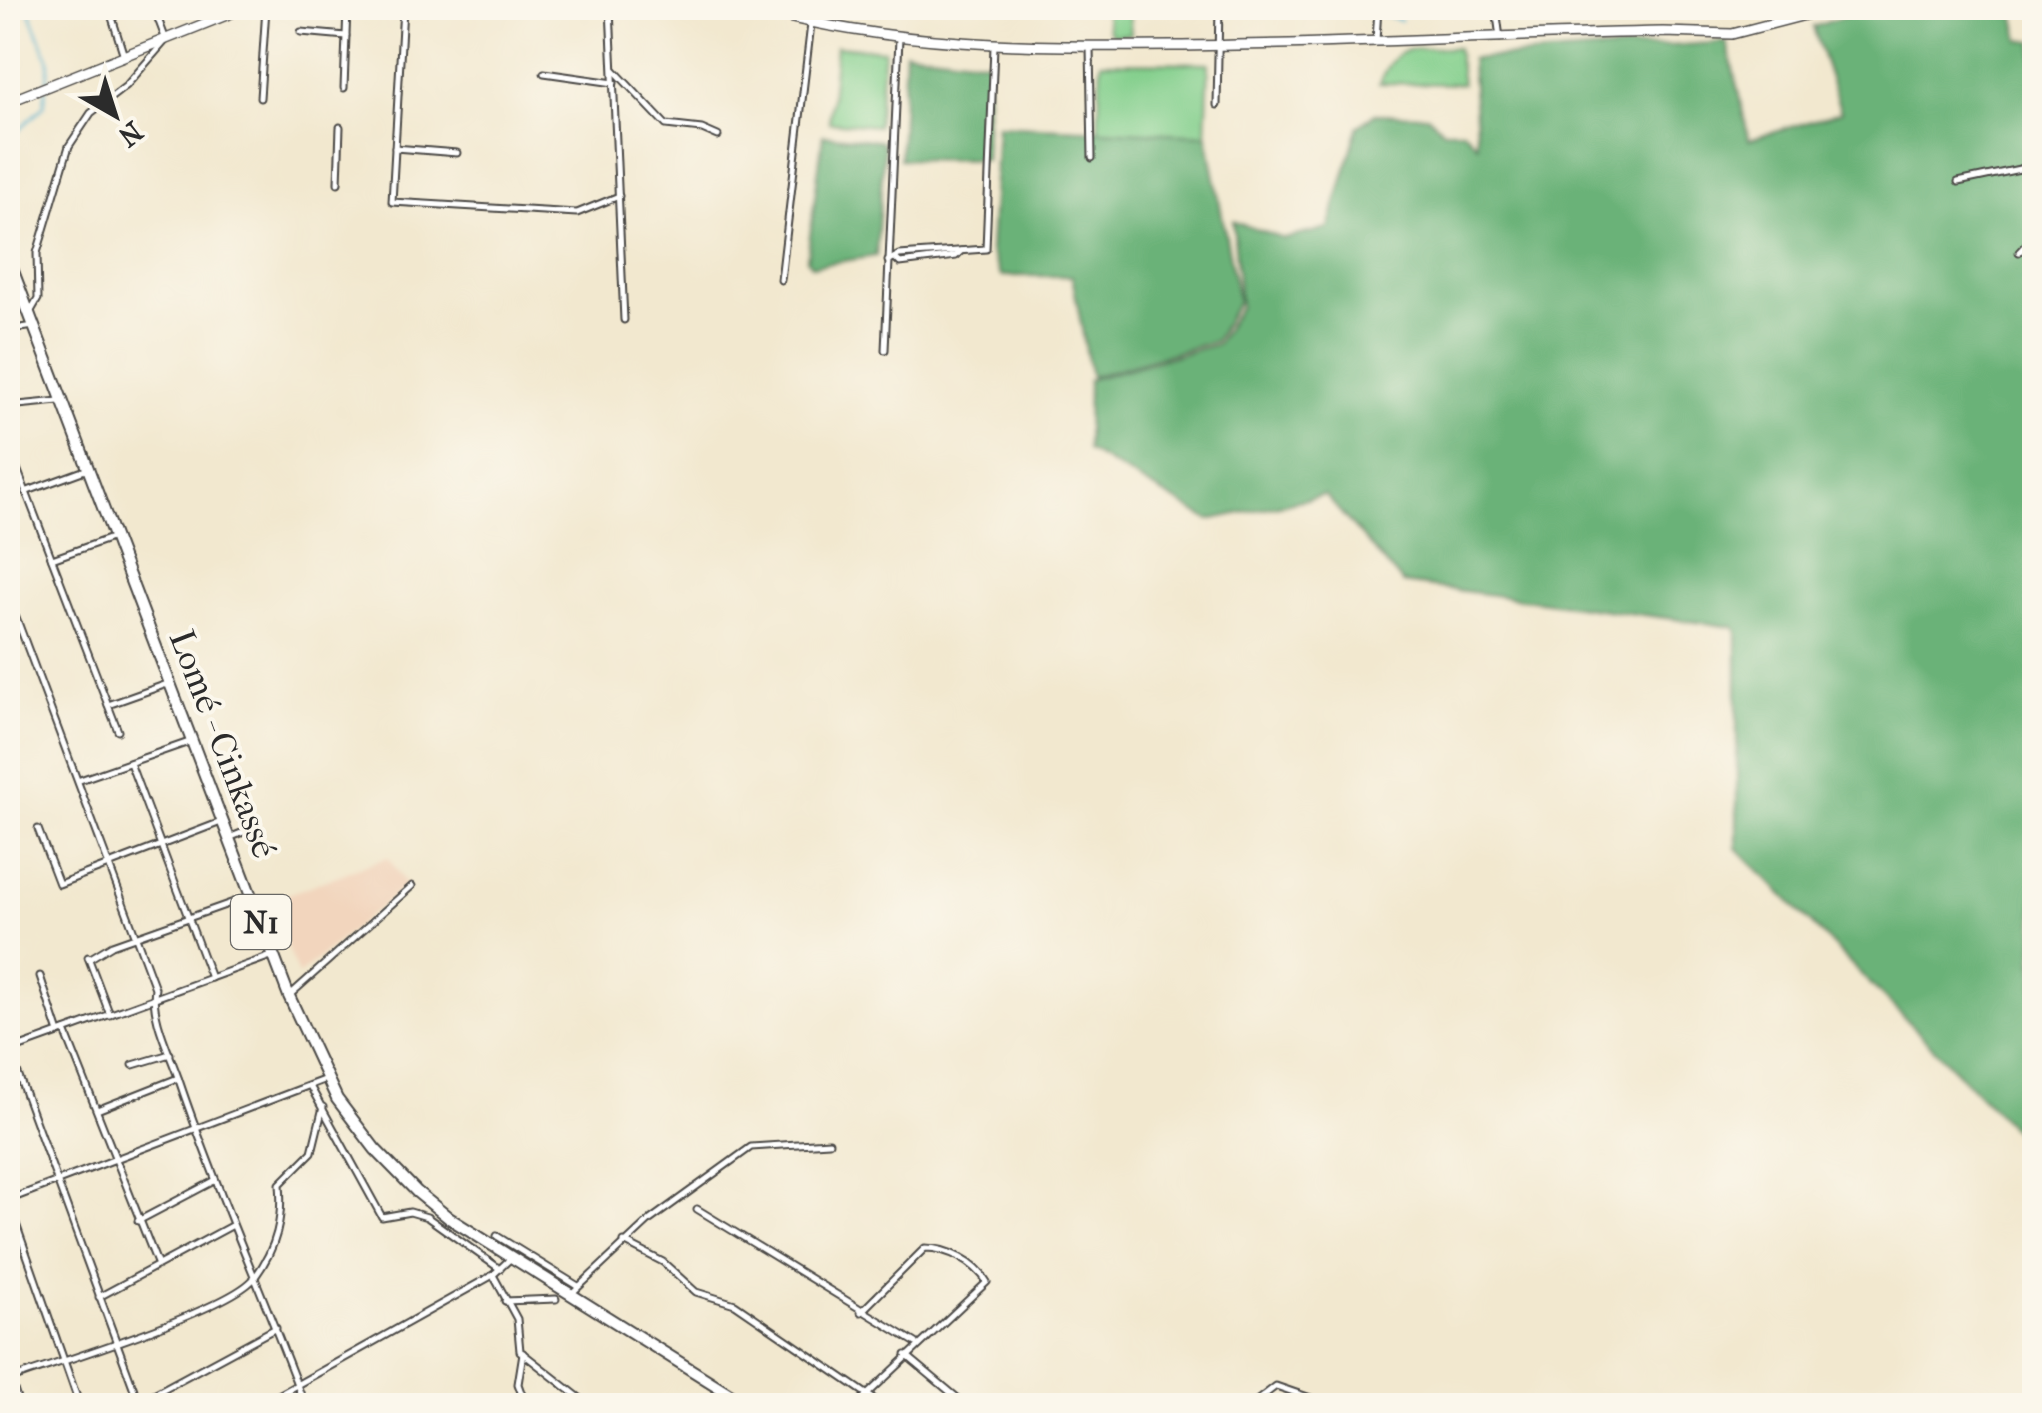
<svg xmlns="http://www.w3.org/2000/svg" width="2042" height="1413" font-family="'IM FELL French Canon',serif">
	<rect width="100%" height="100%" fill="#fbf7ec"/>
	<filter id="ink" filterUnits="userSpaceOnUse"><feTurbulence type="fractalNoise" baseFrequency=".01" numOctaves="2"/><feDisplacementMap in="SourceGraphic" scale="20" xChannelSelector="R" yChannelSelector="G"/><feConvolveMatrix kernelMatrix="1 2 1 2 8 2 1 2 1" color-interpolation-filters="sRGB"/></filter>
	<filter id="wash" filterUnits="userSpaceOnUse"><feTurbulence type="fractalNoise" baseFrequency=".0048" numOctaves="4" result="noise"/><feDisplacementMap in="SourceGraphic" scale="40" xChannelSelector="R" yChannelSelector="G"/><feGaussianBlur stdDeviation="2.25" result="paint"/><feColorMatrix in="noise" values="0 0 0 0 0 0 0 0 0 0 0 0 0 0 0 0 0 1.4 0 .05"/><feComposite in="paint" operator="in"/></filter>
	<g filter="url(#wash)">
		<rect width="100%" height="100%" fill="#f2e8cf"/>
		<path fill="#f2d5bd" d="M 388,857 L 406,885 L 298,975 L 270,901 Z"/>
		<g fill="#83cf8c" stroke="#577d5c" stroke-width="2.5">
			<path d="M 1105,8 L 1133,8 L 1129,11 L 1131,34 L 1113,35 L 1108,30 Z"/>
			<path d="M 836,46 L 884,50 L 877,126 L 829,122 Z"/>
			<path d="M 1457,48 L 1462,84 L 1379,83 C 1397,40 1415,49 1457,48 Z"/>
			<path d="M 1101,62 L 1209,63 L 1206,135 L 1098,133 Z"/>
		</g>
		<g fill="#6ab278" stroke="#4a6e52" stroke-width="2.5">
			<path d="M 1869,8 L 2013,8 L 2020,40 L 2034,41 L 2034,1150 L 1737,848 L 1737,632 L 1734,627 L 1403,583 L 1325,495 L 1209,520 L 1087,450 L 1088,380 L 1217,344 L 1240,306 L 1233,221 L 1284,239 L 1329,228 L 1358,127 L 1374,114 L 1427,115 L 1443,130 L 1463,130 L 1477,145 L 1471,59 L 1727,42 L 1749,140 L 1841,112 L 1813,27 Z"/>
			<path d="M 905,51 L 988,61 L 985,160 L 900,159 Z"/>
			<path d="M 997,125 L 1207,135 L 1238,301 L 1215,341 L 1091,377 L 1072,276 L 1001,276 L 990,251 Z"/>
			<path d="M 823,135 L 881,141 L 884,148 L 876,256 L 812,266 L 807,259 Z"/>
		</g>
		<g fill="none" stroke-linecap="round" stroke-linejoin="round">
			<g stroke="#4fb1ce" stroke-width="2.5">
				<path d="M 28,8 L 49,61 L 47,81"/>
				<path d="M 1364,8 L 1401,21"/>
				<path d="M 8,140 L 44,106 L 46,89"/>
			</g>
		</g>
	</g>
	<g filter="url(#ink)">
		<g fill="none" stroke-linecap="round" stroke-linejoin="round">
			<g stroke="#494744" stroke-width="9">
				<g id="street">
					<path d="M 109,8 L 124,56"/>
					<path d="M 403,8 L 392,202 L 577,213 L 619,196"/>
					<path d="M 610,8 L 624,320"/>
					<path d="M 1496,8 L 1500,38"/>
					<path d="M 301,32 L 346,36"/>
					<path d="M 1376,41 L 1378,8"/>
					<path d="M 1090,47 L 1092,158"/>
					<path d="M 614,70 L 666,125 L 702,129 L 718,136"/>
					<path d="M 544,73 L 614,83"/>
					<path d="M 344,88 L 347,8"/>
					<path d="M 260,98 L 266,8"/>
					<path d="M 1217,105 L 1219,8"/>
					<path d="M 395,148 L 457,153"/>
					<path d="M 1958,182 L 2034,166"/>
					<path d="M 338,183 L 340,127"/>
					<path d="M 2019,252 L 2034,236"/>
					<path d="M 896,259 L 900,263 L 956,256 L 961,251"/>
					<path d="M 888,261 L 899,255 L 986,249 L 994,46"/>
					<path d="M 781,280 L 811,24"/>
					<path d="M 31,311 L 38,299 L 37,253 L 69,146 L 91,113 L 126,86 L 166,40 L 154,8"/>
					<path d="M 8,330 L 34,326"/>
					<path d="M 885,350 L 899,38"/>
					<path d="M 8,406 L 59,401"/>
					<path d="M 8,445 L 118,731"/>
					<path d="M 25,492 L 88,469"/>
					<path d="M 52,559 L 114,537"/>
					<path d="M 16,617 L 155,988 C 150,1017 171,1055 180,1083 C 217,1193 265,1297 305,1406"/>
					<path d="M 108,705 L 167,684"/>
					<path d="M 130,763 L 211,978"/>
					<path d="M 80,780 L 189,742"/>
					<path d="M 38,829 L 59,884 L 221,822"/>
					<path d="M 229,838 L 251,829"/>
					<path d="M 88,957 L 110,1015"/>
					<path d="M 89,959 L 112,945 L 248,897"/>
					<path d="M 40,976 L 59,1033"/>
					<path d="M 291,994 L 412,886"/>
					<path d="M 65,1031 L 157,1263"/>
					<path d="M 8,1047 L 140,1406"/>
					<path d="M 9,1051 L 271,956"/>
					<path d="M 133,1065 L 170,1054"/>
					<path d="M 310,1086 L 382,1217 L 410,1212 L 427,1217 L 500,1269"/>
					<path d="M 97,1110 L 178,1078"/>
					<path d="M 8,1200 L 326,1079"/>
					<path d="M 8,1201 L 80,1406"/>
					<path d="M 697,1209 L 916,1343"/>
					<path d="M 138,1221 L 214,1181"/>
					<path d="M 497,1236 L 578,1286"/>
					<path d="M 624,1242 L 663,1262 L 696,1292 L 735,1304 L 884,1406"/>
					<path d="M 493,1275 L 517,1319 L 520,1351 L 590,1406"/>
					<path d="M 571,1294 L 650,1220 L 751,1147 L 829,1142"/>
					<path d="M 99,1297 L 231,1226"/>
					<path d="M 505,1301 L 556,1299"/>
					<path d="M 523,1353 L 518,1384 L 526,1406"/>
					<path d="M 906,1355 L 967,1406"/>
					<path d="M 8,1370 L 19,1406"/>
					<path d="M 8,1380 C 53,1364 233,1309 255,1277 C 277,1247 283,1219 280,1184 L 312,1152 L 323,1107"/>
					<path d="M 139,1402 L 276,1328"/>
					<path d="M 259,1406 L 493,1275 L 510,1259"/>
					<path d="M 855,1406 L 987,1282 C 975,1262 947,1248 925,1248 L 861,1312"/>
					<path d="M 936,1406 L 952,1395"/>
					<path d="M 1250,1406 L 1276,1386 L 1334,1406"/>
				</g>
			</g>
			<g stroke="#494744" stroke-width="12">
				<g id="primary">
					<path d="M 752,8 C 895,47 1025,47 1172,46 C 1336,45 1499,35 1663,32 L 1732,34 L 1832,8"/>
					<path d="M 8,102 L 244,8"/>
				</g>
			</g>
			<g stroke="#494744" stroke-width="14">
				<path id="highway" d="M 8,258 L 289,996 L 337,1099 L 375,1149 L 417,1192 L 449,1218 L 749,1406"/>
			</g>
			<use href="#street" stroke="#fff" stroke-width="5"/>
			<use href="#primary" stroke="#fff" stroke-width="9"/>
			<use href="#highway" stroke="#fff" stroke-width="10"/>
		</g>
	</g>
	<g text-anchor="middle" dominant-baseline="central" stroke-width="8" stroke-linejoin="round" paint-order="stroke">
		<rect fill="#fbf7ec" stroke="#696865" stroke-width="2.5" x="231" y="895" width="60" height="54" rx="8"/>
		<g font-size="32" font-weight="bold" fill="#2b2b2b">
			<text x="261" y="922">N1</text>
		</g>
		<g font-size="35" fill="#2b2b2b" stroke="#fbf7ec">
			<text transform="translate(223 744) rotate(69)">Lomé - Cinkassé</text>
		</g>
	</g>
	<rect width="2042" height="1413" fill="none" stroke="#fbf7ec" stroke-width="40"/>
	<g transform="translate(115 115) rotate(141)" stroke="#fbf7ec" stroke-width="8" paint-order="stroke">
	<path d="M0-8L18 38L0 25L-18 38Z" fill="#2b2b2b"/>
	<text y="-15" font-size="28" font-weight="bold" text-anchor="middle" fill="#2b2b2b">N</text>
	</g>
</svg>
